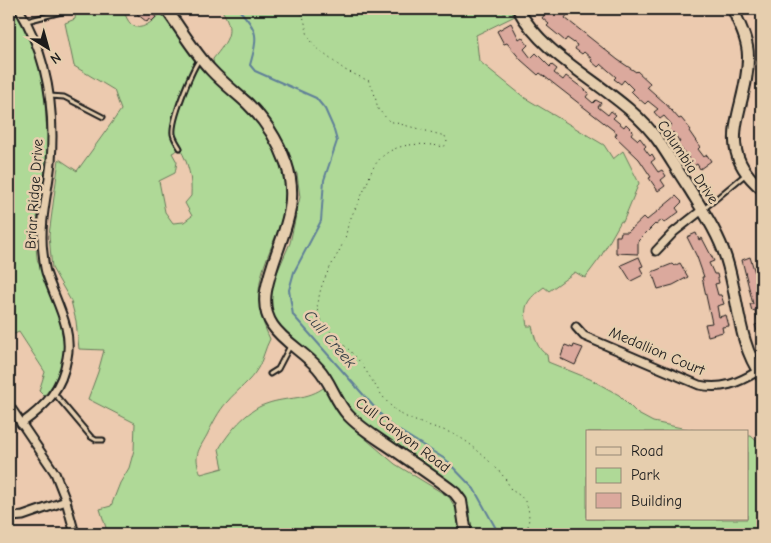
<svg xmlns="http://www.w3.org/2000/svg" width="771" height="543" font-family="'Comic Neue',sans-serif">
	<rect width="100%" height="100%" fill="#eccaaf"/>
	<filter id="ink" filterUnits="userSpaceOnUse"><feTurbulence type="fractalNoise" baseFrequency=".02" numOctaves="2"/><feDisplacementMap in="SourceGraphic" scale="10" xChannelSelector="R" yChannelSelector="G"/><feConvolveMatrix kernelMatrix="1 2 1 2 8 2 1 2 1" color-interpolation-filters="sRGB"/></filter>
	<g filter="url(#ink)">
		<g fill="#afd997" stroke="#667a5a" fill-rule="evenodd">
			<path d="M 9,9 L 14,9 C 24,29 35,50 41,72 C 45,87 45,105 46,121 C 47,130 49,139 48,148 C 45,184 32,220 37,257 C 37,263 43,269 45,275 C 59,318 79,356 44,396 L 39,391 L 45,372 L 19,332 L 12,335 L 9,330 Z"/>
			<path d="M 76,9 L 128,9 L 125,14 C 134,38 150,25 162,11 C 176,31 189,54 206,73 C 220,89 239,101 253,117 C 270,137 284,167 287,193 C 288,206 283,218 278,230 C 261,273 249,295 270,339 C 265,348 263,360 258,368 C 250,382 237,390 227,402 C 218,412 213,423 207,435 C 198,451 193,456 201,474 L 223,468 L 219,449 C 228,433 247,410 266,404 C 288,396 307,401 326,386 L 332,403 L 347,423 L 395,464 L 449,497 L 456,509 L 460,534 L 108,534 L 100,509 L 111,506 L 120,483 L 129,468 L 134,450 L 135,423 L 88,399 L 98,372 L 104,350 L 79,349 L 76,321 L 71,301 L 52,268 L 51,258 L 49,235 L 59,159 L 77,171 L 121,110 L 114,90 L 74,66 L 65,23 L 75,19 ZM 180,149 C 189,164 192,179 191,196 L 185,203 L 192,216 L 184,222 L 173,223 L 165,212 L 159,181 L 175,173 L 177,162 L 172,153 Z"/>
			<path d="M 221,9 L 512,9 L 515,16 L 476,35 L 479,61 L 525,98 L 604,145 L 613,159 L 623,151 L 639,183 L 623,222 L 621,221 L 600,258 L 585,278 L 575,272 L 549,291 L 544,287 C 527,300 523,304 527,326 L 532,326 C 535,338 537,349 547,355 L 548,362 L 590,379 L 619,395 L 638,414 L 653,422 L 701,432 L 587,432 L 587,519 L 747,519 L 747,436 L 751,436 L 762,446 L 762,534 L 472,534 L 469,507 L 466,499 L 454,484 L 378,434 L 352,413 L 330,373 L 322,364 L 293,343 L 274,318 L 270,309 L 269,291 L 290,243 L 300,197 L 297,174 L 275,134 L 253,99 L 214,68 L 213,59 C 228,40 236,31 221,9 Z"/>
		</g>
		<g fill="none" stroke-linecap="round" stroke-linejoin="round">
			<path stroke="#608098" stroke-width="2" d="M 238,9 C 259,30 258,37 250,65 L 255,71 L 316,98 L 325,109 L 333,127 L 337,141 L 324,180 L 321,221 L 294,272 L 289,290 L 293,315 L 390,425 L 445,459 L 474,489 L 499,534"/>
		</g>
		<g fill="#dba99d" stroke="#1c1c1c">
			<path d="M 140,9 L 146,9 L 156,17 L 152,21 L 149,19 L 147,22 L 137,14 Z"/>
			<path d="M 549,9 L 559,9 L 567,15 L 565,18 L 618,60 L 636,72 L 637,71 L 650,83 L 647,87 L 665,103 L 679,119 L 681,118 L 691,130 L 689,131 L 700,147 L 698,149 L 704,157 L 707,155 L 711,161 L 700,169 L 697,164 L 692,167 L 687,159 L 689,158 L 677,144 L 680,142 L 673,132 L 671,134 L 667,128 L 672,125 L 664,116 L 660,119 L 654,112 L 658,109 L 648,101 L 645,104 L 637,97 L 631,91 L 633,89 L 624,80 L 621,84 L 614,79 L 616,77 L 601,64 L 598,67 L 591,61 L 592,59 L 584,52 L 582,54 L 575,49 L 577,45 L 567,38 L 565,41 L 558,35 L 547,26 L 549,24 L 542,18 Z"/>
			<path d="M 511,23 L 519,39 L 522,37 L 528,45 L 524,49 L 531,58 L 536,53 L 550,67 L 552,65 L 557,69 L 554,73 L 563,80 L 566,76 L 589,93 L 586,97 L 593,103 L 596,100 L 601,103 L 598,107 L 608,115 L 611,111 L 616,115 L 613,118 L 624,127 L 626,124 L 633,131 L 631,134 L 638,140 L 640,138 L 646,146 L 644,148 L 650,156 L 652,154 L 655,159 L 651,162 L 658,172 L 662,170 L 666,176 L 661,180 L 665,186 L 658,191 L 649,178 L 651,177 L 639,159 L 615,136 L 617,133 L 540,73 L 538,75 L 521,60 L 507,43 L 504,44 L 497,31 Z"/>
			<path d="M 676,196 L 682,202 L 676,208 L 679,212 L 664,223 L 662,220 L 656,225 L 655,224 L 638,241 L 638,254 L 616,253 L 616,236 L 620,236 L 621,232 L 628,232 L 644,217 L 647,220 Z"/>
			<path d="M 696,233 L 699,240 L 702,238 L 714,261 L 709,263 L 714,274 L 717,274 L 719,283 L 715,284 L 718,295 L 721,295 L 724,304 L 717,306 L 719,317 L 726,315 L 729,326 L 722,327 L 723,332 L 708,336 L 705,324 L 712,323 L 702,277 L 704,277 L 697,257 L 687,237 Z"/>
			<path d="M 639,257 L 643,266 L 640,267 L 643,275 L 631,281 L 621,265 Z"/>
			<path d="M 750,257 L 758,282 L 762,280 L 762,340 L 760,340 L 758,331 L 757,331 L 755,325 L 758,324 L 755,310 L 752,311 L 750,304 L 753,304 L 742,260 Z"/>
			<path d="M 680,263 L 688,277 L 673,285 L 658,289 L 652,272 L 672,264 L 674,266 Z"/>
			<path d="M 565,345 L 573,348 L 574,345 L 583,348 L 575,365 L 560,358 Z"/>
		</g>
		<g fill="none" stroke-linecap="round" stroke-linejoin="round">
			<g stroke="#1c1c1c" stroke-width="7">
				<g id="lane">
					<path d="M 27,21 L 65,11"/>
					<path d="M 50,96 L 64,97 L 103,117"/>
					<path d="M 180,148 C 177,143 174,139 173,134 C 171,120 191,72 199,60"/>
					<path d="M 705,208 L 746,174"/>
					<path d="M 270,374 L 278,369 L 290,346"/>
					<path d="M 54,393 L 91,437 L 96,440 L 103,440"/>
				</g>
			</g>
			<g stroke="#1c1c1c" stroke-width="11">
				<g id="street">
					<path d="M 19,9 C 47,55 55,109 51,162 C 48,192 39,223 43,253 C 44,260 44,268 47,275 C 56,302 73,329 67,358 C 62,389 46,406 21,424"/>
					<path d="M 656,251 L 674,232 L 702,210"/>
					<path d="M 576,327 L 584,336 L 699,385 C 722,390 738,383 758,371"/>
					<path d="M 9,405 L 55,473 L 66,501 L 75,534"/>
					<path d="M 11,517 L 23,516 L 66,501"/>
				</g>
			</g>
			<g stroke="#1c1c1c" stroke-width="14">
				<g id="secondary">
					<path d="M 166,9 C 181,29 194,52 211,70 C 222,82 235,92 247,103 C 264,119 278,141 286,163 C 303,212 274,245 266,291 C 259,332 296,343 318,368 C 331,382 335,401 348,415 C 359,427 374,436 387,445 C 410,461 433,476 455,493 L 461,501 L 466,534"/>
					<path d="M 518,9 C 548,65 623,89 660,143 C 670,158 679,173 689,188 C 703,211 718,233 726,258 C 739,298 737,342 762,377"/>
					<path d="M 733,9 C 739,24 748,40 748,56 C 749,108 710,146 762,189"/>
				</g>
			</g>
			<g stroke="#1c1c1c" stroke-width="1" stroke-dasharray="1 4" stroke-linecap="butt">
				<path d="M 299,9 L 304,19 L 308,36 L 316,48 L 345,70 L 369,81 L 374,92 L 378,109 L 389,121 L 445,136 L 447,142 L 444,147 C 415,141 382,143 370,175 C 365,191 356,205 350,220 C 347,226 347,232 345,238 C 337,259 323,274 319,297 C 319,301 317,305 317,308 C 320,326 341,341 352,353 C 368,369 376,392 393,408 C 412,425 438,425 459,437 C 470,443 479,452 488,460 C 498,470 506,477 511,490 C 532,501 530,513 527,534"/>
				<path d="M 495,9 C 501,13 504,16 511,13"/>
			</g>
			<use href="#lane" stroke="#e6ceae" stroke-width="3"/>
			<use href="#street" stroke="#e6ceae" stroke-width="7"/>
			<use href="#secondary" stroke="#e6ceae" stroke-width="10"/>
		</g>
	</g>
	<g text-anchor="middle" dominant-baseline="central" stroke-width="5" stroke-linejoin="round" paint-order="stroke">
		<g font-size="15" fill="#1c1c1c" stroke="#e6ceae">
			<text transform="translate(688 162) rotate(56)">Columbia Drive</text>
			<text transform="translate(34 194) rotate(-86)">Briar Ridge Drive</text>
			<text transform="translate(657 351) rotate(23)">Medallion Court</text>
			<text transform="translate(403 435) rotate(37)">Cull Canyon Road</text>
		</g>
		<g font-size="16" font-style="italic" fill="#333d45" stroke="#e6ceae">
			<text transform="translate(330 339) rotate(49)">Cull Creek</text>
		</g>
	</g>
	<rect width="771" height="543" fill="none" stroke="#e6ceae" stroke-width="30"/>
	<rect x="15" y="15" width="741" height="513" fill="none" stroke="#1c1c1c" stroke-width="2" filter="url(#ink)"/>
	<rect x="586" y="430" width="162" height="90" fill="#e6ceae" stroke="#958774"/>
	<rect x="596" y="447" width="25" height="8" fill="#e6ceae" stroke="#958774"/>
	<text x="631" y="456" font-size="15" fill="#1c1c1c">Road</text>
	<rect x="596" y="468" width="25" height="15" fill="#afd997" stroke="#958774"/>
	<text x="631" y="480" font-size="15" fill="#1c1c1c">Park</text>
	<rect x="596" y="493" width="25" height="15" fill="#dba99d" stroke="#958774"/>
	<text x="631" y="506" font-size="15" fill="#1c1c1c">Building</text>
	<g transform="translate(48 48) rotate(143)" stroke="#e6ceae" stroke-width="4" paint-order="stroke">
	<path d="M0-4L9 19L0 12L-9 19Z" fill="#1c1c1c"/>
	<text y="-8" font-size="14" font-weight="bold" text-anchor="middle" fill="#1c1c1c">N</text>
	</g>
</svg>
